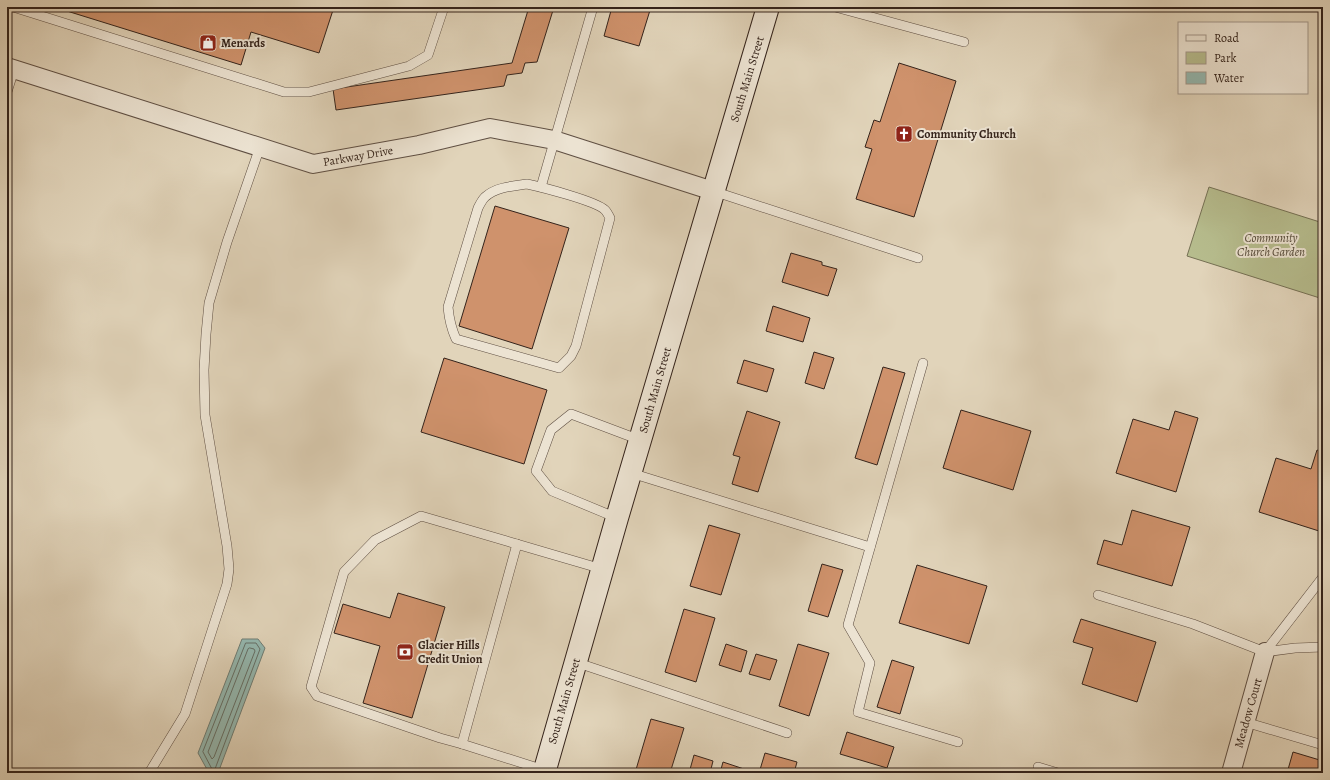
<svg xmlns="http://www.w3.org/2000/svg" width="1330" height="780" font-family="Alegreya,serif">
	<rect width="100%" height="100%" fill="#e1d4ba"/>
	<filter id="stains"><feTurbulence type="fractalNoise" baseFrequency=".005" numOctaves="4"/><feColorMatrix values="0 0 0 0 .2 0 0 0 0 .09 0 0 0 0 .02 0 0 0 .5 -.17"/></filter>
	<radialGradient id="worn" r=".72"><stop offset=".6" stop-color="#630" stop-opacity="0"/><stop offset="1" stop-color="#630" stop-opacity=".3"/></radialGradient>
	<path fill="#b6bc8d" stroke="#757054" d="M 1209,187 L 1323,223 L 1323,299 L 1187,256 Z"/>
	<path fill="#94b8b0" stroke="#6e7c74" d="M 242,639 L 258,639 L 265,648 L 218,773 L 209,773 L 198,753 Z"/>
	<g fill="none" stroke-linecap="round" stroke-linejoin="round">
		<g stroke="#646e66" stroke-width="1">
			<path d="M 246,643 L 256,643 L 260,649 L 215,769 L 213,771 L 203,752 Z"/>
			<path d="M 250,648 L 254,649 L 255,651 L 214,757 L 212,759 L 208,752 L 248,649 Z"/>
		</g>
	</g>
	<g fill="#cf926c" stroke="#34231b">
		<path d="M 54,7 L 334,7 L 319,53 L 251,32 L 241,65 Z"/>
		<path d="M 529,7 L 554,7 L 537,62 L 525,63 L 522,73 L 507,75 L 504,86 L 336,110 L 333,89 L 512,63 Z"/>
		<path d="M 612,7 L 651,7 L 639,46 L 604,36 Z"/>
		<path d="M 899,63 L 956,81 L 914,217 L 856,199 L 872,149 L 865,147 L 874,120 L 880,122 Z"/>
		<path d="M 495,206 L 569,228 L 532,349 L 459,326 Z"/>
		<path d="M 791,253 L 822,262 L 822,265 L 837,269 L 828,296 L 782,282 Z"/>
		<path d="M 773,306 L 810,318 L 803,342 L 766,331 Z"/>
		<path d="M 814,352 L 834,358 L 824,389 L 805,383 Z"/>
		<path d="M 444,358 L 547,390 L 524,464 L 421,432 Z"/>
		<path d="M 744,360 L 774,369 L 767,392 L 737,383 Z"/>
		<path d="M 883,367 L 905,373 L 877,465 L 855,458 Z"/>
		<path d="M 961,410 L 1031,431 L 1013,490 L 943,468 Z"/>
		<path d="M 747,411 L 780,422 L 758,492 L 732,484 L 740,457 L 733,455 Z"/>
		<path d="M 1175,411 L 1198,418 L 1176,492 L 1116,473 L 1133,419 L 1169,430 Z"/>
		<path d="M 1317,450 L 1323,452 L 1323,517 L 1319,531 L 1259,512 L 1276,458 L 1311,469 Z"/>
		<path d="M 1132,510 L 1190,527 L 1172,586 L 1097,564 L 1104,540 L 1122,545 Z"/>
		<path d="M 709,525 L 740,534 L 721,595 L 690,586 Z"/>
		<path d="M 822,564 L 843,570 L 828,617 L 808,611 Z"/>
		<path d="M 917,565 L 987,586 L 969,644 L 899,623 Z"/>
		<path d="M 398,593 L 445,607 L 412,718 L 363,703 L 380,646 L 334,633 L 343,604 L 390,618 Z"/>
		<path d="M 684,609 L 715,618 L 696,682 L 665,672 Z"/>
		<path d="M 1081,619 L 1156,642 L 1137,702 L 1082,684 L 1093,648 L 1073,642 Z"/>
		<path d="M 726,644 L 747,651 L 741,672 L 719,665 Z"/>
		<path d="M 798,644 L 829,653 L 809,716 L 779,706 Z"/>
		<path d="M 756,654 L 777,660 L 770,680 L 749,674 Z"/>
		<path d="M 892,660 L 914,667 L 900,714 L 877,707 Z"/>
		<path d="M 651,719 L 684,728 L 670,773 L 635,773 Z"/>
		<path d="M 847,732 L 894,747 L 887,768 L 840,754 Z"/>
		<path d="M 1293,752 L 1323,761 L 1323,773 L 1287,773 Z"/>
		<path d="M 765,753 L 797,762 L 794,773 L 759,773 Z"/>
		<path d="M 694,755 L 713,761 L 710,773 L 689,773 Z"/>
		<path d="M 723,762 L 744,769 L 743,773 L 720,773 Z"/>
	</g>
	<g fill="none" stroke-linecap="round" stroke-linejoin="round">
		<g stroke="#5f4f43" stroke-width="10">
			<g id="lane">
				<path d="M 13,7 L 284,92 L 309,92 L 409,66 L 428,55 L 444,7"/>
				<path d="M 835,7 L 964,42"/>
				<path d="M 7,92 L 14,70"/>
				<path d="M 527,184 C 541,187 596,201 605,210 C 607,212 609,216 610,218 L 576,346 L 571,356 L 559,368 L 456,339 C 451,328 449,318 448,307 L 478,208 C 480,204 482,200 485,197 C 496,187 513,186 527,184 Z"/>
				<path d="M 541,187 L 593,7"/>
				<path d="M 713,191 L 918,258"/>
				<path d="M 923,363 L 848,625 L 870,663 L 858,712 L 958,742"/>
				<path d="M 631,473 L 870,547"/>
				<path d="M 617,518 L 552,491 L 536,471 L 551,430 L 571,414 L 640,440"/>
				<path d="M 1098,595 L 1193,624 L 1265,652 L 1295,648 L 1323,647"/>
				<path d="M 1265,652 L 1323,577"/>
				<path d="M 575,662 L 787,733"/>
				<path d="M 1245,722 L 1323,745"/>
				<path d="M 462,744 L 517,544"/>
				<path d="M 1038,767 L 1058,773"/>
				<path d="M 544,770 L 462,744 L 440,738 L 317,696 L 311,687 L 344,572 L 375,540 L 421,516 L 602,569"/>
				<path d="M 149,773 L 185,714 L 227,584 L 229,569 L 227,546 L 205,415 L 204,370 L 206,334 L 209,303 L 227,242 L 260,147"/>
			</g>
		</g>
		<g stroke="#5f4f43" stroke-width="20">
			<g id="street">
				<path d="M 7,67 L 313,164 L 419,145 L 490,128 L 554,140 L 713,191"/>
				<path d="M 1231,773 L 1265,652"/>
			</g>
		</g>
		<g stroke="#34231b" stroke-width="24">
			<path id="secondary" d="M 544,773 L 617,518 L 768,7"/>
		</g>
		<use href="#lane" stroke="#ece3d2" stroke-width="9"/>
		<use href="#street" stroke="#ece3d2" stroke-width="18"/>
		<use href="#secondary" stroke="#ece3d2" stroke-width="22"/>
	</g>
	<defs>
		<g id="shop-square" transform="scale(0.9)"><rect x="-9" y="-9" width="18" height="18" rx="4" fill="#8f2418" stroke="#ece3d2"/><path d="M-5-2.5h2.3a2.7 3.5 0 0 1 5.4 0H5L5.5 6h-11ZM-1.5-2.5h3a1.5 2.3 0 0 0-3 0Z" fill="#fff"/></g>
		<g id="church-square" transform="scale(0.9)"><rect x="-9" y="-9" width="18" height="18" rx="4" fill="#8f2418" stroke="#ece3d2"/><path d="M-1.2-6h2.4v3.5h3.3v2.4h-3.3V6h-2.4V-.1h-3.3v-2.4h3.3Z" fill="#fff"/></g>
		<g id="bank-square" transform="scale(0.9)"><rect x="-9" y="-9" width="18" height="18" rx="4" fill="#8f2418" stroke="#ece3d2"/><path d="M-6-4H6V4H-6ZM0-2.3a2.3 2.3 0 1 0 0 4.6a2.3 2.3 0 1 0 0-4.6Z" fill="#fff"/></g>
	</defs>
	<g fill-rule="evenodd">
		<use href="#shop-square" x="208" y="43"/>
		<use href="#church-square" x="904" y="134"/>
		<use href="#bank-square" x="405" y="652"/>
	</g>
	<g text-anchor="middle" dominant-baseline="central" stroke-width="4" stroke-linejoin="round" paint-order="stroke">
		<g font-size="12" font-weight="bold" fill="#34231b" stroke="#ece3d2" text-anchor="start">
			<text x="221" y="43">Menards</text>
			<text x="917" y="134">Community Church</text>
			<text x="418" y="645">Glacier Hills<tspan x="418" dy="14">Credit Union</tspan></text>
		</g>
		<g font-size="12" fill="#34231b" stroke="#ece3d2">
			<text transform="translate(747 79) rotate(-73)">South Main Street</text>
			<text transform="translate(358 156) rotate(-10)">Parkway Drive</text>
			<text transform="translate(655 390) rotate(-74)">South Main Street</text>
			<text transform="translate(564 701) rotate(-74)">South Main Street</text>
			<text transform="translate(1248 713) rotate(-74)">Meadow Court</text>
		</g>
		<g font-size="12" font-style="italic" fill="#544938" stroke="#ece3d2">
			<text x="1271" y="238">Community<tspan x="1271" dy="14">Church Garden</tspan></text>
		</g>
	</g>
	<rect width="1330" height="780" fill="none" stroke="#e1d4ba" stroke-width="24"/>
	<rect x="8" y="8" width="1314" height="764" fill="none" stroke="#34231b" stroke-width="2"/>
	<rect x="12" y="12" width="1306" height="756" fill="none" stroke="#34231b"/>
	<rect x="1178" y="22" width="130" height="72" fill="#ece3d2" stroke="#a29689"/>
	<rect x="1186" y="35" width="20" height="6" fill="#ece3d2" stroke="#a29689"/>
	<text x="1214" y="42" font-size="12" fill="#34231b">Road</text>
	<rect x="1186" y="52" width="20" height="12" fill="#b6bc8d" stroke="#a29689"/>
	<text x="1214" y="62" font-size="12" fill="#34231b">Park</text>
	<rect x="1186" y="72" width="20" height="12" fill="#94b8b0" stroke="#a29689"/>
	<text x="1214" y="82" font-size="12" fill="#34231b">Water</text>
	<rect width="100%" height="100%" filter="url(#stains)"/>
	<rect width="100%" height="100%" fill="url(#worn)"/>
</svg>
